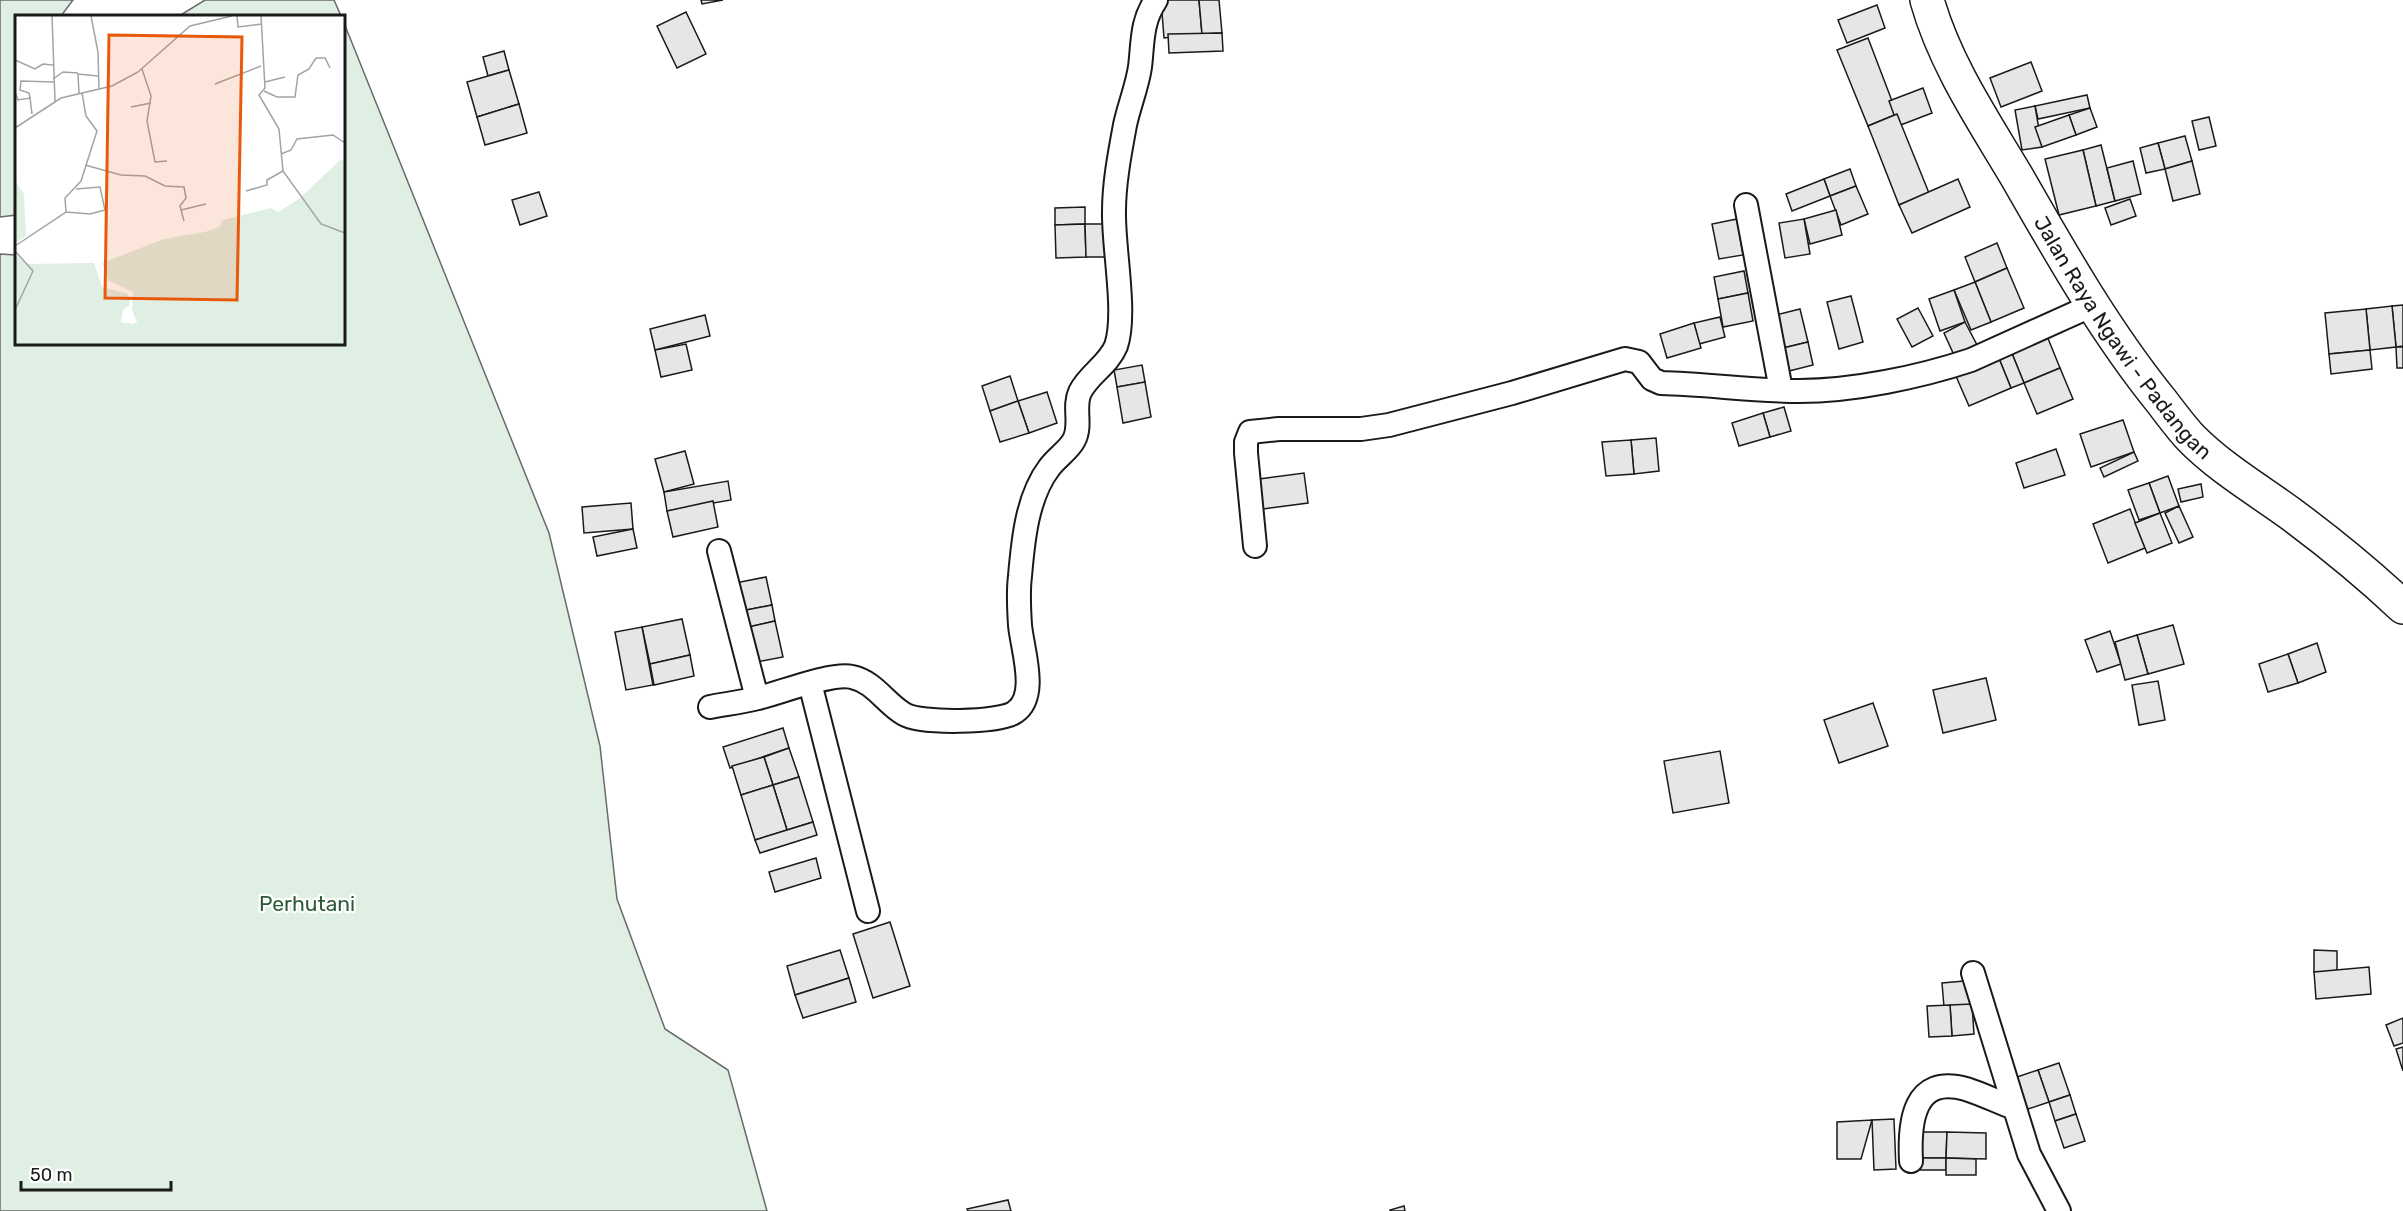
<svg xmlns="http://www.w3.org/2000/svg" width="2403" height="1211" font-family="Rubik,sans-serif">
	<rect width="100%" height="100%" fill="#fff"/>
	<g fill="#e0efe3" stroke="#6a6a6a" stroke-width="1.5">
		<path d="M 0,0 L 73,0 L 61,16 L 16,16 L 16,215 L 0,217 Z"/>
		<path d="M 205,0 L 334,0 L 341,16 L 179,16 Z"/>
		<path d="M 344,23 L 549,533 L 600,746 L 617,899 L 665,1029 L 728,1070 L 767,1211 L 0,1211 L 0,254 L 16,255 L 16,344 L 344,344 Z"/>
	</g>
	<g fill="#e6e6e6" stroke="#1a1a1a" stroke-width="1.5">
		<path d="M 701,0 L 723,0 L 702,4 Z"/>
		<path d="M 1161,0 L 1199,0 L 1202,34 L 1164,38 Z"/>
		<path d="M 1199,0 L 1219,0 L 1222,33 L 1202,34 Z"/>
		<path d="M 1877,5 L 1885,28 L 1847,43 L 1838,20 Z"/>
		<path d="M 686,12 L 706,54 L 677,68 L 657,26 Z"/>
		<path d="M 1222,33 L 1223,51 L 1169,53 L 1168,34 Z"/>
		<path d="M 1868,38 L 1897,114 L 1868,126 L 1837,50 Z"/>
		<path d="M 504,51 L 509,70 L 488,76 L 483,57 Z"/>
		<path d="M 2031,62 L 2042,91 L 2001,107 L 1990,78 Z"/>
		<path d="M 509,70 L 519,104 L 477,117 L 467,82 Z"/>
		<path d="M 1923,88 L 1932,113 L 1898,126 L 1889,101 Z"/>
		<path d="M 2087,95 L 2090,108 L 2038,119 L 2035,106 Z"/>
		<path d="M 519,104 L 527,133 L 485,145 L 477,117 Z"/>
		<path d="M 2035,106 L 2042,147 L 2022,150 L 2015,110 Z"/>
		<path d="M 2090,108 L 2097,127 L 2076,135 L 2069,115 Z"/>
		<path d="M 1897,114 L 1929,193 L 1899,205 L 1868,126 Z"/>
		<path d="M 2069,115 L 2076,135 L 2042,147 L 2035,127 Z"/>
		<path d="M 2209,117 L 2216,146 L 2199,150 L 2192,121 Z"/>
		<path d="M 2185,136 L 2192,161 L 2165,169 L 2158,143 Z"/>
		<path d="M 2158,143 L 2165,169 L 2146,173 L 2140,148 Z"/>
		<path d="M 2101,145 L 2115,201 L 2096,206 L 2083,150 Z"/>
		<path d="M 2083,150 L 2096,206 L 2059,215 L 2045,159 Z"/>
		<path d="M 2133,161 L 2141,194 L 2115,201 L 2107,168 Z"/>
		<path d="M 2192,161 L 2200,194 L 2173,201 L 2165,169 Z"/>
		<path d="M 1850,169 L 1856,186 L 1830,196 L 1824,179 Z"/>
		<path d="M 1824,179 L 1830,196 L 1792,211 L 1786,194 Z"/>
		<path d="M 1958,179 L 1970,207 L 1912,233 L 1899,205 Z"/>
		<path d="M 1856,186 L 1868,214 L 1841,225 L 1830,196 Z"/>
		<path d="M 539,192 L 547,216 L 520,225 L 512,200 Z"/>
		<path d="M 2130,199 L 2136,216 L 2111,225 L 2105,208 Z"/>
		<path d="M 1085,207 L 1085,224 L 1055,225 L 1055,208 Z"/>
		<path d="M 1836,210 L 1842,235 L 1810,244 L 1804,219 Z"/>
		<path d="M 1737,219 L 1743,255 L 1719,259 L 1712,224 Z"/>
		<path d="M 1804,219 L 1810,254 L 1785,258 L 1779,223 Z"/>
		<path d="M 1085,224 L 1086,257 L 1056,258 L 1055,225 Z"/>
		<path d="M 1085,224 L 1108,224 L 1109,257 L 1086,257 Z"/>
		<path d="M 1997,243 L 2007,268 L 1975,282 L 1965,257 Z"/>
		<path d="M 2007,268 L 2024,308 L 1991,322 L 1975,282 Z"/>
		<path d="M 1744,271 L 1748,293 L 1718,299 L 1714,277 Z"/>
		<path d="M 1975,282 L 1991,322 L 1971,330 L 1954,290 Z"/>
		<path d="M 1954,290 L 1965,322 L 1940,331 L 1929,299 Z"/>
		<path d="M 1748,293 L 1753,321 L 1723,327 L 1718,299 Z"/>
		<path d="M 1851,296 L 1863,342 L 1839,349 L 1827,302 Z"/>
		<path d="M 2403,305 L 2403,346 L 2396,347 L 2392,306 Z"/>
		<path d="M 2392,306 L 2396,347 L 2370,350 L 2366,309 Z"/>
		<path d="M 1918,308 L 1933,336 L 1912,347 L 1897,319 Z"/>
		<path d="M 1800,309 L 1808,342 L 1783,348 L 1776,315 Z"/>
		<path d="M 2366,309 L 2370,350 L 2329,354 L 2325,313 Z"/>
		<path d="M 705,315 L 710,336 L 655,350 L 650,329 Z"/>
		<path d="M 1720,317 L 1725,337 L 1699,344 L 1694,323 Z"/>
		<path d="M 1965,322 L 1977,345 L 1954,355 L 1944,333 Z"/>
		<path d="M 1694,323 L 1701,348 L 1667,358 L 1660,334 Z"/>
		<path d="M 2047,336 L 2060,368 L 2024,383 L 2011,351 Z"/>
		<path d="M 1808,342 L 1813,365 L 1789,371 L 1783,348 Z"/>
		<path d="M 686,344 L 692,370 L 661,377 L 655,350 Z"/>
		<path d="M 2396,347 L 2403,347 L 2403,368 L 2397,368 Z"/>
		<path d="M 2370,350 L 2372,369 L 2331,374 L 2329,354 Z"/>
		<path d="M 2011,351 L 2024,383 L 2011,388 L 1998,356 Z"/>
		<path d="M 1998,356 L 2011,388 L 1969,406 L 1955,374 Z"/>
		<path d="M 1142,365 L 1145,382 L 1117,387 L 1114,370 Z"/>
		<path d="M 2060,368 L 2073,399 L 2037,414 L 2024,383 Z"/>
		<path d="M 1010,376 L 1018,401 L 990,411 L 982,386 Z"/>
		<path d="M 1145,382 L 1151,417 L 1123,423 L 1117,387 Z"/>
		<path d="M 1047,392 L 1057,423 L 1029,433 L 1018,401 Z"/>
		<path d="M 1018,401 L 1029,433 L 1000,442 L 990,411 Z"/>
		<path d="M 1784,407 L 1791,431 L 1770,437 L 1763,413 Z"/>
		<path d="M 1763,413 L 1770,437 L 1739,446 L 1732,423 Z"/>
		<path d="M 2123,420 L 2134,452 L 2091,467 L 2080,434 Z"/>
		<path d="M 1656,438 L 1659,471 L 1634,474 L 1631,440 Z"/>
		<path d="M 1631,440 L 1634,474 L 1606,476 L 1602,442 Z"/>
		<path d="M 2056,449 L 2065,475 L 2024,488 L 2016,463 Z"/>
		<path d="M 685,451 L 694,484 L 664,492 L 655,459 Z"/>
		<path d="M 2134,452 L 2138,461 L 2104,477 L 2100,468 Z"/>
		<path d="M 1304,473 L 1308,503 L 1256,510 L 1252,480 Z"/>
		<path d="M 2168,476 L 2179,506 L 2160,513 L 2149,483 Z"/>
		<path d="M 728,481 L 731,500 L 667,511 L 664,492 Z"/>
		<path d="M 2149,483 L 2160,513 L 2139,520 L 2128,490 Z"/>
		<path d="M 2201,484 L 2203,497 L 2181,502 L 2178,489 Z"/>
		<path d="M 713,501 L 718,527 L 673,537 L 667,511 Z"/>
		<path d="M 631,503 L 633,529 L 584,533 L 582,507 Z"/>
		<path d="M 2179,506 L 2193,537 L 2179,543 L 2165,513 Z"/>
		<path d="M 2130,509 L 2145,548 L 2108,563 L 2093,524 Z"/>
		<path d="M 2160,513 L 2172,543 L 2147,553 L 2135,523 Z"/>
		<path d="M 633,529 L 637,548 L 597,556 L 593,537 Z"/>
		<path d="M 766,577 L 772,605 L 741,611 L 735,583 Z"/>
		<path d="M 772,605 L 775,621 L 744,628 L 741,611 Z"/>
		<path d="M 682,619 L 690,655 L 650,664 L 642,627 Z"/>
		<path d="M 775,621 L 783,657 L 751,663 L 744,628 Z"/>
		<path d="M 2173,625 L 2184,664 L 2148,674 L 2137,635 Z"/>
		<path d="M 642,627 L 653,685 L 626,690 L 615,632 Z"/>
		<path d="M 2110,631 L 2121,664 L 2097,672 L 2085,640 Z"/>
		<path d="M 2137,635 L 2148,674 L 2125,680 L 2115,642 Z"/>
		<path d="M 2317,643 L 2326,672 L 2298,683 L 2288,654 Z"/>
		<path d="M 2288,654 L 2298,683 L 2268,692 L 2259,664 Z"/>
		<path d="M 690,655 L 694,676 L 654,685 L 650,664 Z"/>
		<path d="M 1986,678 L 1996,720 L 1943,733 L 1933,690 Z"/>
		<path d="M 2158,681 L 2165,720 L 2139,725 L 2132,685 Z"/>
		<path d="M 1873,703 L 1888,746 L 1839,763 L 1824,720 Z"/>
		<path d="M 783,728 L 789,748 L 730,768 L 723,747 Z"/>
		<path d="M 789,748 L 799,777 L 773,785 L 764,757 Z"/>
		<path d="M 1720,751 L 1729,803 L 1673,813 L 1664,761 Z"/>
		<path d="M 764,757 L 773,785 L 741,795 L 732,766 Z"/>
		<path d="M 799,777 L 813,822 L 787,830 L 773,785 Z"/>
		<path d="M 773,785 L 787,830 L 755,840 L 741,795 Z"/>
		<path d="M 813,822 L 817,835 L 760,853 L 755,840 Z"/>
		<path d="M 816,858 L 821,878 L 775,892 L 769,872 Z"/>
		<path d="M 890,922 L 910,986 L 873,998 L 853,934 Z"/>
		<path d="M 840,950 L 849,978 L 795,995 L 787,966 Z"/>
		<path d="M 2314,950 L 2337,951 L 2337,972 L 2314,972 Z"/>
		<path d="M 2369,967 L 2371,994 L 2316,999 L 2314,972 Z"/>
		<path d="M 849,978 L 856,1002 L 803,1018 L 795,995 Z"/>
		<path d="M 1975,980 L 1977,1004 L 1944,1007 L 1942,983 Z"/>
		<path d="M 1972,1004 L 1974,1034 L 1952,1036 L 1950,1005 Z"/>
		<path d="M 1950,1005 L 1952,1036 L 1929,1037 L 1927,1006 Z"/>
		<path d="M 2403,1018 L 2403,1043 L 2394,1046 L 2386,1025 Z"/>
		<path d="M 2403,1047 L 2403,1071 L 2396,1049 Z"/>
		<path d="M 2059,1063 L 2070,1095 L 2049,1102 L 2038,1070 Z"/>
		<path d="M 2038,1070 L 2049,1102 L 2025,1110 L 2014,1078 Z"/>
		<path d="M 2070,1095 L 2076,1114 L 2055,1121 L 2049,1102 Z"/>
		<path d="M 2076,1114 L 2085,1141 L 2064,1148 L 2055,1121 Z"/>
		<path d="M 1894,1119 L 1896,1169 L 1874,1170 L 1872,1120 Z"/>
		<path d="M 1872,1120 L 1861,1159 L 1837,1159 L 1837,1122 Z"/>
		<path d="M 1917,1132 L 1947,1132 L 1946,1158 L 1917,1158 Z"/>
		<path d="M 1947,1132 L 1986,1133 L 1986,1159 L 1946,1158 Z"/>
		<rect x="1917" y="1158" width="29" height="12"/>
		<path d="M 1946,1158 L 1976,1159 L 1976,1175 L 1946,1175 Z"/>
		<path d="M 1008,1200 L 1011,1211 L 968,1211 L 967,1209 Z"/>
		<path d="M 1404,1206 L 1405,1211 L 1390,1211 L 1390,1210 Z"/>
	</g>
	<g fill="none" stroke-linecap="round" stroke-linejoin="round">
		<g stroke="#1a1a1a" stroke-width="26">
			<g id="minor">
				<path d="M 1746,205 L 1781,390"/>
				<path d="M 1255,546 L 1246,453 L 1246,442 L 1250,432 L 1279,429 L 1361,429 L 1389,425 L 1512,393 L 1625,359 L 1639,362 L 1652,379 L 1661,383 C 1707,384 1753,391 1799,391 C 1853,391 1920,377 1971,360 L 2093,305"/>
				<path d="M 719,551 L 757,698"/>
				<path d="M 810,683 L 868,911"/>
				<path d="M 710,707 C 726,704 742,702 758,698 C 780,693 832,672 852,677 C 875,682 885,703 904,714 C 920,724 1000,723 1015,712 C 1039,696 1022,649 1020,625 C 1019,610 1018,592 1020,576 C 1023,541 1027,497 1049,468 C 1056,458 1069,450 1074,440 C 1082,425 1073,407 1080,392 C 1089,374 1108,365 1116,346 C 1127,314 1113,247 1114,211 C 1114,183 1120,152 1125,125 C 1129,106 1137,87 1140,67 C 1143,43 1141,22 1156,0"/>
				<path d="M 1973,973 L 2029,1154 L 2059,1211"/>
				<path d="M 1911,1161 C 1909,1123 1913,1074 1966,1089 C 1982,1094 1998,1102 2014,1108"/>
			</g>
		</g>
		<g stroke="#1a1a1a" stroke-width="36">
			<g id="highway">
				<path id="s1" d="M 1927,0 C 1945,64 1983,120 2017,177 C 2061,254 2106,333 2162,402 C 2171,414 2180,426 2190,437 C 2219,467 2258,490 2291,514 C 2330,543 2368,574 2403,607"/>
			</g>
		</g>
		<use href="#minor" stroke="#fff" stroke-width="22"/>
		<use href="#highway" stroke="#fff" stroke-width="33"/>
	</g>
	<g text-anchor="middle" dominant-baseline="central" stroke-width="4.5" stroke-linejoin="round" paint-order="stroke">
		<g font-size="21" fill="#1a1a1a" stroke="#fff">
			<text stroke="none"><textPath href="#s1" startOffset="392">Jalan Raya Ngawi - Padangan</textPath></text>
		</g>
		<g font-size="21" fill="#2b5a34" stroke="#fff">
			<text x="307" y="903">Perhutani</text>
		</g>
	</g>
	<g transform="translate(15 15)">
		<rect width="330" height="330" fill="#fff"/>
		<path d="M 325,145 L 330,146 L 330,329 L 0,329 L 0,239 L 11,249 L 79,248 L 87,272 L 113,279 L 115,290 L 108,295 L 106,307 L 118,309 L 122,307 L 117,295 L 118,277 L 94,266 L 87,248 L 149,224 L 190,217 L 204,212 L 208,205 L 256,193 L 263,197 L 284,184 ZM 0,166 L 9,179 L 11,221 L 0,228 Z" fill="#e0efe3"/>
		<path fill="none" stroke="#a3a3a3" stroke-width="1.5" d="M 37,1 L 40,86M 76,1 L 83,37 L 84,74M 222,1 L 223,12 L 247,9M 246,1 L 250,73 L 244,80 L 264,114 L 268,156 L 306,209 L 330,218M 0,45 L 20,54 L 28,49 L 38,50M 127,54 L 136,81 L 132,106 L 140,147 L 152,146M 38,64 L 48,57 L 63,58M 250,67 L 270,62M 200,69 L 246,51M 249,76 L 262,82 L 280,82 L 283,60 L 294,54 L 301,43 L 310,43 L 315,53M 0,77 L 3,85 L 15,83 L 17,99M 64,78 L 63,59 L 83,61M 15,83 L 14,78 L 5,75 L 6,66 L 39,67M 116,92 L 136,88M 0,113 L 46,83 L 97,71 L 123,57 L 175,11 L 217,1M 266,139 L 276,135 L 282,124 L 318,120 L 330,128M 70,150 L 106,160 L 130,161 L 150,171 L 169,172 L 171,183 L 165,191 L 169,206M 231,176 L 252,170 L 252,165 L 268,156M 166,195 L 191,189M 51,197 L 75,199 L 90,195 L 85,172 L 61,174M 0,231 L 51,197 L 50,183 L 66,166 L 82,116 L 71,101 L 67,78M 0,236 L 18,256 L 0,295"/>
		<path fill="#e8590c" fill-opacity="0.15" stroke="#e8590c" stroke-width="3" d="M 94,20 L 227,22 L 222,285 L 90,283 Z"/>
		<rect width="330" height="330" fill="none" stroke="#1a1a1a" stroke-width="3"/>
	</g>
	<path d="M21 1181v9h150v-9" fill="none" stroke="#1a1a1a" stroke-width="3"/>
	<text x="30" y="1181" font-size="18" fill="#1a1a1a" stroke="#ffffff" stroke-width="4.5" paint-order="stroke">50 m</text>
</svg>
